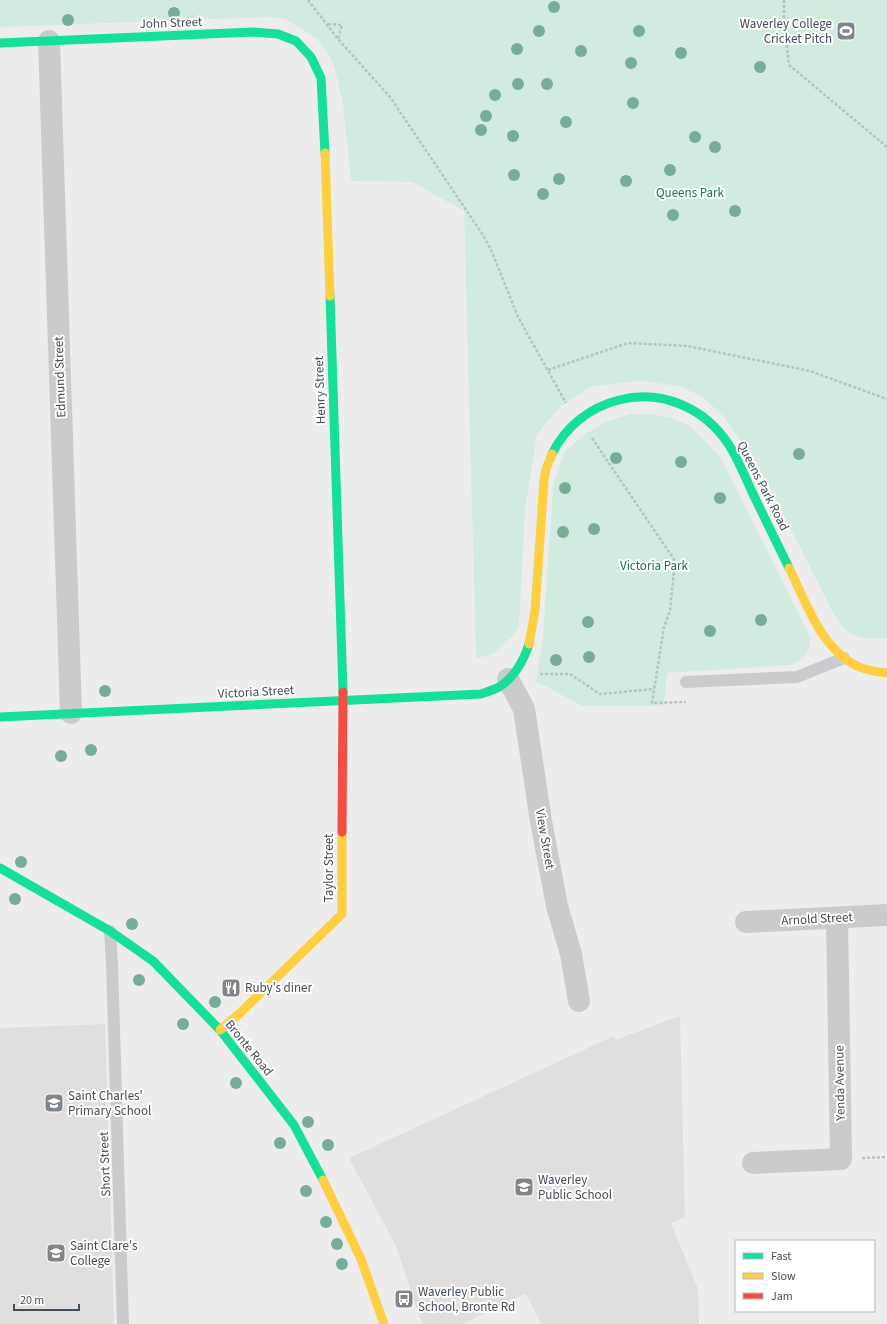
<svg xmlns="http://www.w3.org/2000/svg" width="887" height="1324" font-family="'Source Sans 3',sans-serif">
	<rect width="100%" height="100%" fill="#eeeded"/>
	<g fill="#e0dede">
		<path d="M 680,1016 L 685,1217 L 671,1223 L 698,1289 L 699,1324 L 541,1324 L 526,1294 L 520,1296 L 463,1324 L 422,1324 L 396,1246 L 349,1158 L 614,1036 L 615,1040 Z"/>
		<path d="M 105,1024 L 114,1324 L 0,1324 L 0,1028 Z"/>
	</g>
	<g fill="#d1ecde">
		<path d="M 0,0 L 887,0 L 887,638 C 861,639 854,640 837,620 L 757,463 L 722,415 L 703,397 L 679,386 L 641,381 L 610,384 L 590,387 L 561,406 L 537,434 L 525,509 L 519,626 L 513,636 L 491,655 L 476,658 L 464,211 L 412,182 L 351,181 L 343,103 L 334,66 L 327,52 L 317,39 L 302,29 L 285,19 L 266,17 L 0,27 Z"/>
		<path d="M 630,414 L 651,414 L 672,418 L 690,426 L 720,457 L 810,637 C 811,652 805,659 791,665 L 667,673 L 664,706 L 582,706 L 536,681 L 543,637 L 553,485 L 565,451 L 587,433 L 605,422 Z"/>
	</g>
	<g fill="none" stroke-linecap="round" stroke-linejoin="round">
		<g stroke="#b6c2bf" stroke-width="2.5" stroke-dasharray="3 2" stroke-linecap="butt">
			<path d="M 308,0 L 338,39 L 390,97 L 483,235 L 492,252 L 518,317 L 566,403"/>
			<path d="M 784,0 L 784,21 L 789,65 L 887,147"/>
			<path d="M 328,24 L 342,25 L 338,39"/>
			<path d="M 548,370 L 628,343 L 687,346 L 810,371 L 887,399"/>
			<path d="M 592,438 L 675,561 L 670,611 L 664,627 L 652,703 L 686,702"/>
			<path d="M 540,674 L 570,674 L 600,694 L 654,689"/>
			<path d="M 862,1158 L 887,1157"/>
		</g>
		<g stroke="#c9cbce" stroke-width="12">
			<path d="M 686,682 L 797,677 L 844,658"/>
			<path d="M 110,931 L 112,964 L 123,1324"/>
		</g>
		<g stroke="#c9cbce" stroke-width="22">
			<path d="M 49,41 L 71,713"/>
			<path d="M 508,679 L 524,709 L 541,821 L 557,906 L 571,954 L 579,1001"/>
			<path d="M 746,922 L 887,915"/>
			<path d="M 753,1163 L 841,1159 L 837,918"/>
		</g>
		<g stroke="#16e098" stroke-width="9">
			<path d="M 0,43 L 253,32 L 278,34 L 296,41 L 311,57 L 321,78 L 325,153"/>
			<path d="M 330,296 L 343,692"/>
			<path d="M 552,454 C 565,427 590,407 619,400 C 662,389 705,408 729,445 C 738,459 746,479 753,494 C 765,519 777,543 789,568"/>
			<path d="M 0,717 L 481,694 C 487,692 493,690 499,687 C 514,678 524,660 529,644"/>
			<path d="M 0,868 L 110,931 L 153,961 L 220,1030 L 294,1125 L 323,1180"/>
		</g>
		<g stroke="#ffcf43" stroke-width="9">
			<path d="M 325,153 L 330,296"/>
			<path d="M 789,568 C 806,601 820,648 857,666 C 866,670 877,672 887,673"/>
			<path d="M 529,644 L 535,611 L 544,480 L 546,469 L 552,454"/>
			<path d="M 220,1030 L 240,1013 L 342,914 L 342,832"/>
			<path d="M 323,1180 L 361,1259 L 384,1324"/>
		</g>
		<path stroke="#f24e42" stroke-width="9" d="M 342,832 L 343,692"/>
	</g>
	<g fill="#79ac96">
		<circle cx="554" cy="7" r="6"/>
		<circle cx="174" cy="13" r="6"/>
		<circle cx="68" cy="20" r="6"/>
		<circle cx="539" cy="31" r="6"/>
		<circle cx="639" cy="31" r="6"/>
		<circle cx="517" cy="49" r="6"/>
		<circle cx="581" cy="51" r="6"/>
		<circle cx="681" cy="53" r="6"/>
		<circle cx="631" cy="63" r="6"/>
		<circle cx="760" cy="67" r="6"/>
		<circle cx="518" cy="84" r="6"/>
		<circle cx="547" cy="84" r="6"/>
		<circle cx="495" cy="95" r="6"/>
		<circle cx="633" cy="103" r="6"/>
		<circle cx="486" cy="116" r="6"/>
		<circle cx="566" cy="122" r="6"/>
		<circle cx="481" cy="130" r="6"/>
		<circle cx="513" cy="136" r="6"/>
		<circle cx="695" cy="137" r="6"/>
		<circle cx="715" cy="147" r="6"/>
		<circle cx="670" cy="170" r="6"/>
		<circle cx="514" cy="175" r="6"/>
		<circle cx="559" cy="179" r="6"/>
		<circle cx="626" cy="181" r="6"/>
		<circle cx="543" cy="194" r="6"/>
		<circle cx="735" cy="211" r="6"/>
		<circle cx="673" cy="215" r="6"/>
		<circle cx="799" cy="454" r="6"/>
		<circle cx="616" cy="458" r="6"/>
		<circle cx="681" cy="462" r="6"/>
		<circle cx="565" cy="488" r="6"/>
		<circle cx="720" cy="498" r="6"/>
		<circle cx="594" cy="529" r="6"/>
		<circle cx="563" cy="532" r="6"/>
		<circle cx="761" cy="620" r="6"/>
		<circle cx="588" cy="622" r="6"/>
		<circle cx="710" cy="631" r="6"/>
		<circle cx="589" cy="657" r="6"/>
		<circle cx="556" cy="660" r="6"/>
		<circle cx="105" cy="691" r="6"/>
		<circle cx="91" cy="750" r="6"/>
		<circle cx="61" cy="756" r="6"/>
		<circle cx="21" cy="862" r="6"/>
		<circle cx="15" cy="899" r="6"/>
		<circle cx="132" cy="924" r="6"/>
		<circle cx="139" cy="980" r="6"/>
		<circle cx="215" cy="1002" r="6"/>
		<circle cx="183" cy="1024" r="6"/>
		<circle cx="236" cy="1083" r="6"/>
		<circle cx="308" cy="1122" r="6"/>
		<circle cx="280" cy="1143" r="6"/>
		<circle cx="328" cy="1145" r="6"/>
		<circle cx="306" cy="1191" r="6"/>
		<circle cx="326" cy="1222" r="6"/>
		<circle cx="337" cy="1244" r="6"/>
		<circle cx="342" cy="1264" r="6"/>
	</g>
	<defs>
		<g id="stadium-square" transform="scale(1)"><rect x="-9" y="-9" width="18" height="18" rx="4" fill="#80858c" stroke="#fff"/><path d="M0-5a6.5 5 0 1 0 0 10a6.5 5 0 1 0 0-10ZM-3.5-1.8h7v3.6h-7Z" fill="#fff"/></g>
		<g id="restaurant-square" transform="scale(1)"><rect x="-9" y="-9" width="18" height="18" rx="4" fill="#80858c" stroke="#fff"/><path d="M-5-6h1v4h1v-4h1v4h1v-4h1v5L-1.5 .5V6h-2V.5L-5-1ZM5-6V6H3V1.5H1.5Q1.5-4 5-6Z" fill="#fff"/></g>
		<g id="school-square" transform="scale(1)"><rect x="-9" y="-9" width="18" height="18" rx="4" fill="#80858c" stroke="#fff"/><path d="M0-5L7-2L0 1L-7-2ZM-4 1L0 2.5L4 1V4Q0 6-4 4Z" fill="#fff"/></g>
		<g id="bus-square" transform="scale(1)"><rect x="-9" y="-9" width="18" height="18" rx="4" fill="#80858c" stroke="#fff"/><path d="M-5-6H5V4H4V6H2V4H-2V6H-4V4H-5ZM-3.5-4V0h7V-4ZM-3.5 1.2v1.5H-2V1.2ZM2 1.2v1.5H3.5V1.2Z" fill="#fff"/></g>
	</defs>
	<g fill-rule="evenodd">
		<use href="#stadium-square" x="846" y="31"/>
		<use href="#restaurant-square" x="231" y="988"/>
		<use href="#school-square" x="54" y="1103"/>
		<use href="#school-square" x="524" y="1187"/>
		<use href="#school-square" x="56" y="1253"/>
		<use href="#bus-square" x="404" y="1299"/>
	</g>
	<g text-anchor="middle" dominant-baseline="central" stroke-width="4" stroke-linejoin="round" paint-order="stroke">
		<g font-size="13" fill="#454d58" stroke="#fff">
			<text transform="translate(171 23) rotate(-2)">John Street</text>
			<text transform="translate(60 377) rotate(-92)">Edmund Street</text>
			<text transform="translate(320 390) rotate(-92)">Henry Street</text>
			<text transform="translate(763 486) rotate(63)">Queens Park Road</text>
			<text transform="translate(256 692) rotate(-3)">Victoria Street</text>
			<text transform="translate(545 839) rotate(80)">View Street</text>
			<text transform="translate(329 868) rotate(-90)">Taylor Street</text>
			<text transform="translate(817 919) rotate(-3)">Arnold Street</text>
			<text transform="translate(249 1048) rotate(51)">Bronte Road</text>
			<text transform="translate(840 1083) rotate(-91)">Yenda Avenue</text>
			<text transform="translate(105 1164) rotate(-92)">Short Street</text>
		</g>
		<g font-size="13" fill="#454d58" stroke="#fff" text-anchor="start">
			<text x="832" y="24" text-anchor="end">Waverley College<tspan x="832" dy="15">Cricket Pitch</tspan></text>
			<text x="245" y="988">Ruby’s diner</text>
			<text x="68" y="1096">Saint Charles'<tspan x="68" dy="15">Primary School</tspan></text>
			<text x="538" y="1180">Waverley<tspan x="538" dy="15">Public School</tspan></text>
			<text x="70" y="1246">Saint Clare's<tspan x="70" dy="15">College</tspan></text>
			<text x="418" y="1292">Waverley Public<tspan x="418" dy="15">School, Bronte Rd</tspan></text>
		</g>
		<g font-size="13" fill="#19764f" stroke="#fff">
			<text x="690" y="193">Queens Park</text>
			<text x="654" y="566">Victoria Park</text>
		</g>
	</g>
	<rect x="735" y="1240" width="140" height="72" fill="#ffffff" stroke="#b5b8bc"/>
	<rect x="743" y="1253" width="20" height="6" fill="#16e098" stroke="#b5b8bc"/>
	<text x="771" y="1260" font-size="12" fill="#454d58">Fast</text>
	<rect x="743" y="1273" width="20" height="6" fill="#ffcf43" stroke="#b5b8bc"/>
	<text x="771" y="1280" font-size="12" fill="#454d58">Slow</text>
	<rect x="743" y="1293" width="20" height="6" fill="#f24e42" stroke="#b5b8bc"/>
	<text x="771" y="1300" font-size="12" fill="#454d58">Jam</text>
	<path d="M14 1304v6h65v-6" fill="none" stroke="#454d58" stroke-width="2"/>
	<text x="20" y="1304" font-size="12" fill="#454d58" stroke="#ffffff" stroke-width="3" paint-order="stroke">20 m</text>
</svg>
